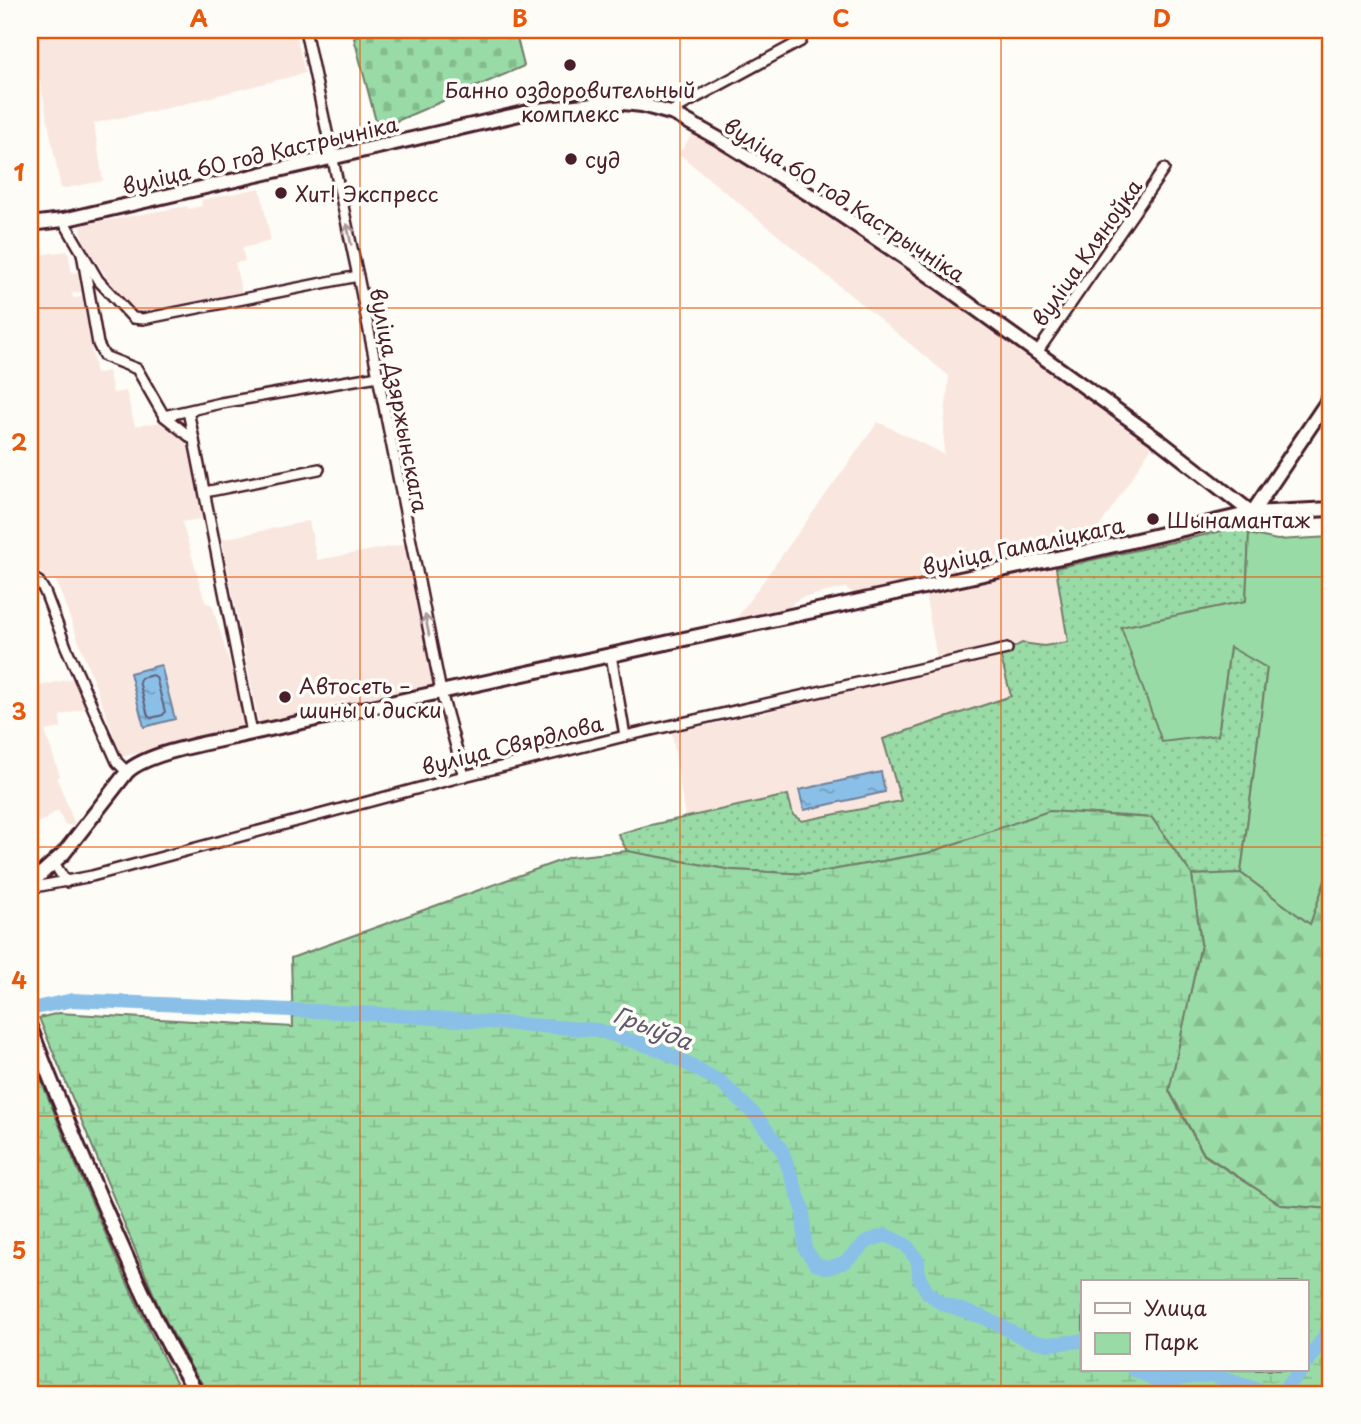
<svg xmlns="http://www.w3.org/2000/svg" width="1361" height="1424" font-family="'Playpen Sans',sans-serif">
	<defs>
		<pattern id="grass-dots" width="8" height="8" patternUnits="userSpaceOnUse" patternTransform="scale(1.75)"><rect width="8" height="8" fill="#99dba6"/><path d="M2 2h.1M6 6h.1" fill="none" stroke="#85bc8f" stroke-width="1.8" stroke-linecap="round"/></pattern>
		<pattern id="forest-firs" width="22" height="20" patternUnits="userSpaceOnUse" patternTransform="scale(1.75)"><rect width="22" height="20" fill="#99dba6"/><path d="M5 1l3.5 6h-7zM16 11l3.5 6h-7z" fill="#85bc8f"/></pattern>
		<pattern id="wetland-marsh" width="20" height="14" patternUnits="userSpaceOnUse" patternTransform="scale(1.75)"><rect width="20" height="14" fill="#99dba6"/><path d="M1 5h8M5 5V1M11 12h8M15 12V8" fill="none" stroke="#85bc8f"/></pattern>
		<pattern id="cemetery-stones" width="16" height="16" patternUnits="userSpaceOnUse" patternTransform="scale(1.75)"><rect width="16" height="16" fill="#99dba6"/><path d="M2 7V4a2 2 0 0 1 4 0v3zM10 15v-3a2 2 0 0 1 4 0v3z" fill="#85bc8f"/></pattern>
		<pattern id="water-ripples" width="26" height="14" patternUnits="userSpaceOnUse" patternTransform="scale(1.75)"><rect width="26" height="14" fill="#8ac0e8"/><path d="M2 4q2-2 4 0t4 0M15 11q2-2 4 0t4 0" fill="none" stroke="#739bbc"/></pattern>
	</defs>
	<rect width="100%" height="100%" fill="#fdfcf7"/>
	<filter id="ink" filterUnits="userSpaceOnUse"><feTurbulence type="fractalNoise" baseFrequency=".0143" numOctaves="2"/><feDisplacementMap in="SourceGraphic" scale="14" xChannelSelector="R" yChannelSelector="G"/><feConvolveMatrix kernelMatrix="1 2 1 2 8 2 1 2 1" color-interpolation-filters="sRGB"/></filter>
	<g filter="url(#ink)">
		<g fill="#f9e7df">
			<path d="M 30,30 L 295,30 L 305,73 L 164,109 L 94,123 L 103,181 L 61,189 Z"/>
			<path d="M 694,131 L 824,209 L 890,253 L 1153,445 L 1087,546 L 855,594 L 845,588 L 800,598 L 786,609 L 736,619 L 878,422 L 944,454 L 944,425 L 949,376 L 679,154 Z"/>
			<path d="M 260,188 L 271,241 L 242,248 L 245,261 L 235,263 L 242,294 L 138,316 L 108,280 L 84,242 L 80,225 L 187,206 L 188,209 L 202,206 L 201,200 Z"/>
			<path d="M 30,245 L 43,247 L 44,254 L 68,251 L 72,273 L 78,272 L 81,292 L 72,293 L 73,298 L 82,297 L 96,374 L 108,371 L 113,393 L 126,391 L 135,426 L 162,422 L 187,443 L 191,450 L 205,518 L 182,522 L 205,602 L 212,605 L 247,721 L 241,727 L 122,757 L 56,581 L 43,578 L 41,572 L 31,566 Z"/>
			<path d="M 309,521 L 317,560 L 405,544 L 434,682 L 429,689 L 348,705 L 346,701 L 320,707 L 318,712 L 259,724 L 222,539 Z"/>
			<path d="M 1056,568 L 1068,642 L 1044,646 L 1022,643 L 937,659 L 925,593 Z"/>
			<path d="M 1000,654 L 1012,696 L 884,739 L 901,801 L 889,805 L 802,821 L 793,815 L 788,795 L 685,817 L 672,733 L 759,714 Z"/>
			<path d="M 75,678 L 87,707 L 60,716 L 61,728 L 45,731 L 60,776 L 57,778 L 76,827 L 64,824 L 59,811 L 51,814 L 52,816 L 47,817 L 48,819 L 35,823 L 30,807 L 30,688 Z"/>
		</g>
		<path fill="url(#grass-dots)" stroke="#727d68" stroke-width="2" d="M 1242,528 L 1249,534 L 1246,601 L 1122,627 L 1218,735 L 1230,646 L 1267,668 L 1241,873 L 1192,875 L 1152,818 L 1049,811 L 928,853 L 809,874 L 731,870 L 627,851 L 618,834 L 646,826 L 788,795 L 793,815 L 802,821 L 901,801 L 883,739 L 1011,696 L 1000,654 L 1022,643 L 1044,646 L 1068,642 L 1056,568 L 1231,529 Z"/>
		<path fill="url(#forest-firs)" stroke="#727d68" stroke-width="2" d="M 1331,863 L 1331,1209 L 1281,1205 L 1204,1154 L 1169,1090 L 1201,944 L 1192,875 L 1241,873 L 1310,924 Z"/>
		<g fill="url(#wetland-marsh)" stroke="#727d68" stroke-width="2" fill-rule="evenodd">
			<path d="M 1049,811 L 1152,818 L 1192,875 L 1201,944 L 1169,1091 L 1204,1155 L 1281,1205 L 1331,1209 L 1331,1394 L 209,1394 L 191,1367 L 161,1312 L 39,1018 L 59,1013 L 293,1027 L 291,958 L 570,857 L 627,851 L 731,870 L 809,874 L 928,853 ZM 1083,1282 L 1307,1282 L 1307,1370 L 1083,1370 Z"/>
			<path d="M 30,1051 C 53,1112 78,1171 104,1230 C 128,1286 153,1342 183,1394 L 30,1394 Z"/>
		</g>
		<path fill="url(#cemetery-stones)" stroke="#727d68" stroke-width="2" d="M 370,30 L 515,30 L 524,66 L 378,129 L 354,38 Z"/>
		<path fill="#99dba6" stroke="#727d68" stroke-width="2" d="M 1249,534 L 1277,540 L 1331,537 L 1331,863 L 1310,924 L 1241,873 L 1267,668 L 1230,647 L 1218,735 L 1162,742 L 1121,627 L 1246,601 Z"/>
		<g fill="url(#water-ripples)" stroke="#70809c" stroke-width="2">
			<path d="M 161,665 L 175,719 L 144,727 L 130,673 Z"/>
			<path d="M 881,772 L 885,792 L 804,810 L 799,790 Z"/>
		</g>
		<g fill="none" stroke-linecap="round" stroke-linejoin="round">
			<path stroke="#645f77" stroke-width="2" d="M 153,675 L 156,677 L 165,712 L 163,715 L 151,718 L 148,716 L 139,681 L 141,678 Z"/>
			<g stroke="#8ac0e8" stroke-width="14">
				<path d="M 30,1009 L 73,1000 L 379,1014 L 597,1030 L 661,1050 L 721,1082 L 756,1116 L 782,1150 L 803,1209 L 805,1249 L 816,1264 L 828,1268 L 845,1262 L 868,1241 L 886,1235 L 906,1245 L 918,1261 L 919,1277 L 927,1292 L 941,1303 L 985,1318 L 1028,1340 L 1048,1344 L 1083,1341"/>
				<path d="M 1307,1362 L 1329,1329 L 1331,1321"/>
				<path d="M 1134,1370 L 1158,1381 L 1211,1375 L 1266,1392 L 1282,1391 L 1302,1370"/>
			</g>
			<g stroke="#4a1f2b" stroke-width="14">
				<g id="street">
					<path d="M 305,30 L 358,276 L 441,692 L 464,776"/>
					<path d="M 674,114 L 677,108 L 801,41 L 794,30"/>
					<path d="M 63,220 L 98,280 L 133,318 L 143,319 L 358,276"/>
					<path d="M 82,253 L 98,344 L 104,356 L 137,369 L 164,416 L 194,440 L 252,733"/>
					<path d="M 1036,354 L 1164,169"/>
					<path d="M 188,411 L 194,440"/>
					<path d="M 164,416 L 221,403 L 378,376"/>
					<path d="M 205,492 L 319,469"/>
					<path d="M 30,576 L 39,582 L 45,592 L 66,647 L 117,762 L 127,772"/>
					<path d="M 611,655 L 625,736"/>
					<path d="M 54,863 L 66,882"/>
					<path d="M 30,888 L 92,876 L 464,776 L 625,736 L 1007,649"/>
				</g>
			</g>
			<g stroke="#4a1f2b" stroke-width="18">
				<g id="secondary">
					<path d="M 30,224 L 63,220 L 537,110 L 614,102 L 642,105 L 674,114 L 719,139 L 823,203 L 908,260 L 1161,442 L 1252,513"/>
					<path d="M 1252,513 L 1331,396"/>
					<path d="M 30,884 L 64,853 L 127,772 C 149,751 220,741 252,733 L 1089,551 L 1252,513 L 1331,509"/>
					<path d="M 30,1027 C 57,1098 87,1168 118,1238 C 142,1291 165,1345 198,1394"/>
				</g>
			</g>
			<use href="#street" stroke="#fdfcf7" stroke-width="9"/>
			<use href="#secondary" stroke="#fdfcf7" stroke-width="12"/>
		</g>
		<defs><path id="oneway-shaft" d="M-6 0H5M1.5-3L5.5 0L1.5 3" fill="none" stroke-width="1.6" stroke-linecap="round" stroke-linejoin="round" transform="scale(1.75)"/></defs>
		<g stroke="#ac999b">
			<use href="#oneway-shaft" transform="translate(349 234) rotate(-102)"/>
			<use href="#oneway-shaft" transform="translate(427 625) rotate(-101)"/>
		</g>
	</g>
	<path fill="none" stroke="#e8590c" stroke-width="2" stroke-opacity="0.55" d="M 360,30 L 360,1394M 680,30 L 680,1394M 1001,30 L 1001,1394M 30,308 L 1331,308M 30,577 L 1331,577M 30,847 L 1331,847M 30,1116 L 1331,1116"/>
	<g fill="#4a1f2b" stroke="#fdfcf7" stroke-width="2.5">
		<circle cx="570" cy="65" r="7"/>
		<circle cx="571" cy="159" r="7"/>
		<circle cx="281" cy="193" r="7"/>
		<circle cx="1153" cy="519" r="7"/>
		<circle cx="285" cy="697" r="7"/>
	</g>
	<g text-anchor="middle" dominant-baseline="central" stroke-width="7" stroke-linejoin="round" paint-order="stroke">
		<g font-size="21" fill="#4a1f2b" stroke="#fdfcf7" text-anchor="start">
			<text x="570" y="89" text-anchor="middle">Банно оздоровительный<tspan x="570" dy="24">комплекс</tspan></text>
			<text x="585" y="159">суд</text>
			<text x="295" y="193">Хит! Экспресс</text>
			<text x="1167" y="519">Шынамантаж</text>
			<text x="299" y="685">Автосеть –<tspan x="299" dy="24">шины и диски</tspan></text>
		</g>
		<g font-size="21" fill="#4a1f2b" stroke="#fdfcf7">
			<text transform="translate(260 154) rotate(-13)">вуліца 60 год Кастрычніка</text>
			<text transform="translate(845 199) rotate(33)">вуліца 60 год Кастрычніка</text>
			<text transform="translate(1086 252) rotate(-55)">вуліца Кляноўка</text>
			<text transform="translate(400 400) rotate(79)">вуліца Дзяржынскага</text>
			<text transform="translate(1023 545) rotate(-12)">вуліца Гамаліцкага</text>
			<text transform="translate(512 744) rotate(-14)">вуліца Свярдлова</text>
		</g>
		<g font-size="23" font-style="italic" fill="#60576d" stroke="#fdfcf7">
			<text transform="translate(653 1027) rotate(21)">Грыўда</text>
		</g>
	</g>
	<rect width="1361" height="1424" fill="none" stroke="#fdfcf7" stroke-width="77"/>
	<rect x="1081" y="1280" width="228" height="91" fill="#fdfcf7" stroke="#b5a4a5" stroke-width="2"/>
	<rect x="1095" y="1303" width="35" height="10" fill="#fdfcf7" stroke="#b5a4a5" stroke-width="2"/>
	<text x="1144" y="1316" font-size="21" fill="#4a1f2b">Улица</text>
	<rect x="1095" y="1333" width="35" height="21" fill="#99dba6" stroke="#b5a4a5" stroke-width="2"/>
	<text x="1144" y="1350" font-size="21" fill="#4a1f2b">Парк</text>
	<rect x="38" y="38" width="1284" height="1348" fill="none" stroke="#e8590c" stroke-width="2.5"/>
	<g font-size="23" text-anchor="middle" font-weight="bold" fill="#e8590c">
		<text x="199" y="27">A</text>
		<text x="520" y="27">B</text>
		<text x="841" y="27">C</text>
		<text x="1162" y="27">D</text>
		<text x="19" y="181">1</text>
		<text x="19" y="451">2</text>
		<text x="19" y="720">3</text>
		<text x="19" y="989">4</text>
		<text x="19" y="1259">5</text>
	</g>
</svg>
